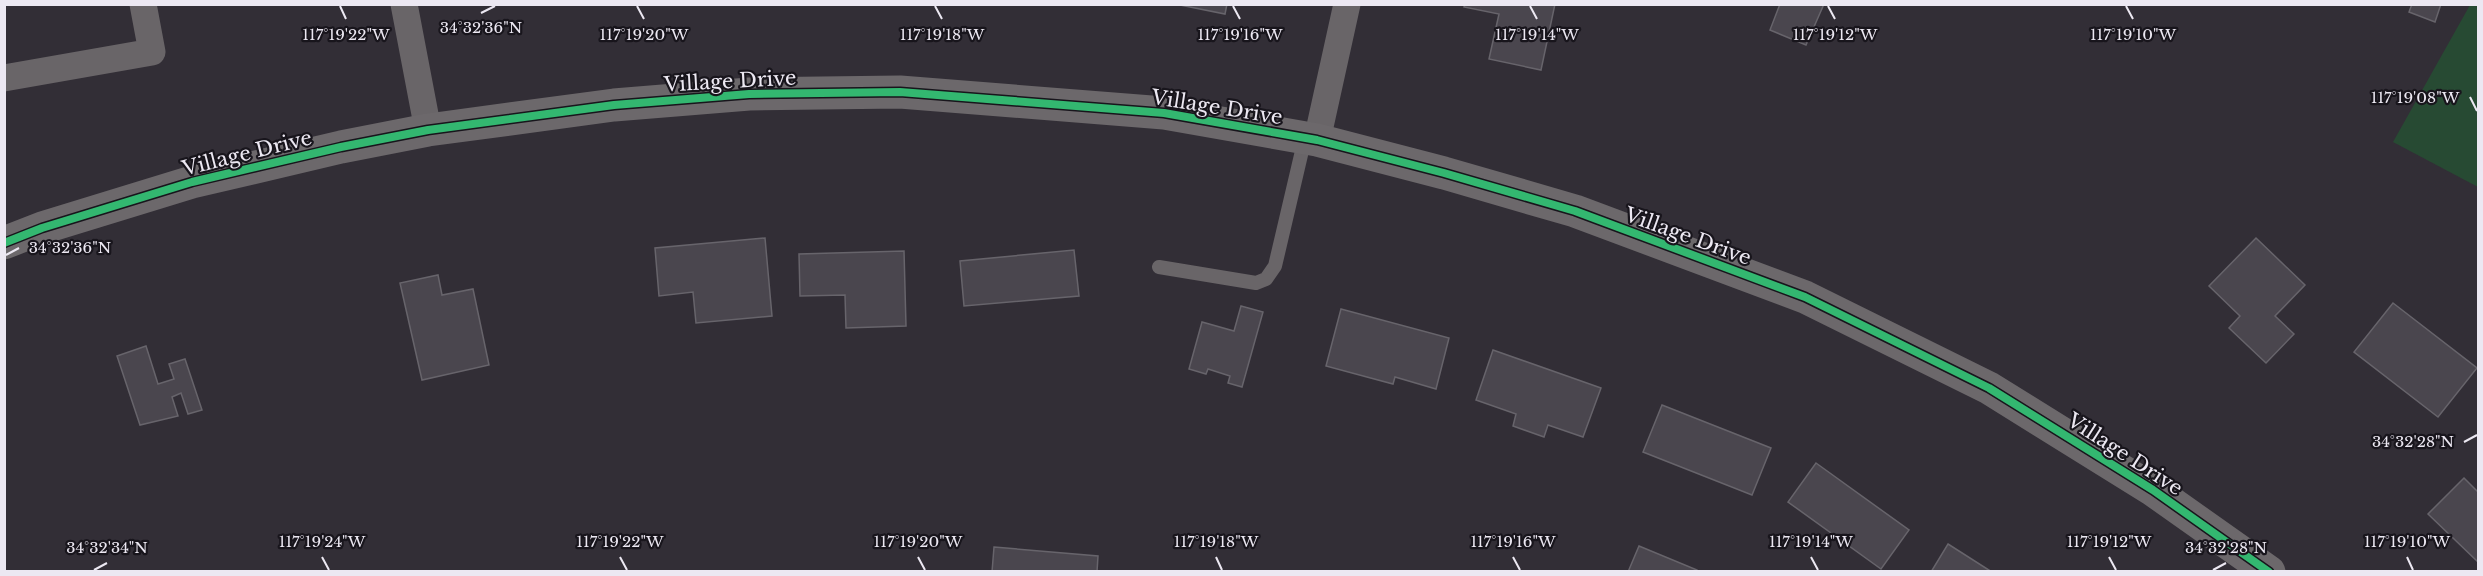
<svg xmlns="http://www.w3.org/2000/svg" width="2483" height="576" font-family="'Libre Baskerville',serif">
	<rect width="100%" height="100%" fill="#322e36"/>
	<path fill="#274a33" d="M 2470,5 L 2478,5 L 2478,187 L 2393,142 Z"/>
	<g fill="#4a464e" stroke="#67646b" stroke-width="1.5">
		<path d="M 1175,4 L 1227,4 L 1225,14 Z"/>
		<path d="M 1465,4 L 1555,4 L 1541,70 L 1489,59 L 1499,14 L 1464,7 Z"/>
		<path d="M 1780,4 L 1824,4 L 1806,45 L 1770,30 Z"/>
		<path d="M 2412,4 L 2441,4 L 2435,22 L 2409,12 Z"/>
		<path d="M 765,238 L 772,316 L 696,323 L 693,292 L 659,296 L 655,248 Z"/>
		<path d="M 2256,238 L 2305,285 L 2275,316 L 2294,334 L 2266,363 L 2229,328 L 2240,316 L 2209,286 Z"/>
		<path d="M 1074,250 L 1079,296 L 964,306 L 960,261 Z"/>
		<path d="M 904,251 L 906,326 L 846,328 L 845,295 L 800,296 L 799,254 Z"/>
		<path d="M 438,275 L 442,295 L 473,289 L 489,365 L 422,380 L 400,283 Z"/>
		<path d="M 2393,303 L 2477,368 L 2438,417 L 2354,352 Z"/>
		<path d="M 1241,306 L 1263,312 L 1242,387 L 1228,383 L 1230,376 L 1208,369 L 1206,374 L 1189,369 L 1202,322 L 1234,331 Z"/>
		<path d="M 1341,309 L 1449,338 L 1436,389 L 1395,377 L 1393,384 L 1326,366 Z"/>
		<path d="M 146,346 L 158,384 L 174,379 L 169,364 L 185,359 L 202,410 L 188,414 L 181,393 L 172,397 L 178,416 L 140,425 L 117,356 Z"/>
		<path d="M 1493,350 L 1601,388 L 1583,437 L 1548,425 L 1544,437 L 1513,426 L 1516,414 L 1476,400 Z"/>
		<path d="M 1662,405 L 1771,448 L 1752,495 L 1643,452 Z"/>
		<path d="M 1816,463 L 1909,530 L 1881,569 L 1788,502 Z"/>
		<path d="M 2464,478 L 2478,492 L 2478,562 L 2428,514 Z"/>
		<path d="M 1948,544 L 1992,572 L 1931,572 Z"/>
		<path d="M 1639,546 L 1697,570 L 1697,572 L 1628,572 Z"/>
		<path d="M 994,547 L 1098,556 L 1097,572 L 992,572 Z"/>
	</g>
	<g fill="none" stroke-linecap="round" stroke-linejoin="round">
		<path stroke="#696568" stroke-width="14" d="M 1159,267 L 1256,283 L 1266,279 L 1275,266 L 1305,138"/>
		<g stroke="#696568" stroke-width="27">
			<path d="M 404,4 L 428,130"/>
			<path d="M 4,78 L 152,52 L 143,4"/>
			<path d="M 1317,140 L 1347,4"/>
		</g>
		<path stroke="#6c686b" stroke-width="33" d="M 4,243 L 42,228 L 192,182 L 341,147 L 428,130 L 614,105 L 749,94 L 900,92 L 1164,113 L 1317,140 L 1444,173 L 1575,211 L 1805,297 L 1989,388 L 2153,490 L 2269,572"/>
		<g stroke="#18151c" stroke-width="11">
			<path id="cycleway" d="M 4,243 L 42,228 L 192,182 L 341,147 L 428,130 L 614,105 L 749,94 L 900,92 L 1164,113 L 1317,140 L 1444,173 L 1575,211 L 1805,297 L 1989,388 L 2153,490 L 2269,572"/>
		</g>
		<use href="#cycleway" stroke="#33b770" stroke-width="8"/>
	</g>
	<path fill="none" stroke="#ece8f2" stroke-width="2" d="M 340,6 L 346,19M 637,6 L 644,19M 935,6 L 942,19M 1233,6 L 1240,19M 1530,6 L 1537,19M 1828,6 L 1835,19M 2126,6 L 2133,19M 481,13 L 495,6M 2470,97 L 2477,111M 6,255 L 19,248M 2464,442 L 2477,435M 322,557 L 329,570M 620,557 L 627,570M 918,557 L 925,570M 1216,557 L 1222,570M 1513,557 L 1520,570M 1811,557 L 1818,570M 2109,557 L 2116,570M 2407,557 L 2413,570M 94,570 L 107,563M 2213,570 L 2226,563"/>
	<g text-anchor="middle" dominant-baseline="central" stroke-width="4.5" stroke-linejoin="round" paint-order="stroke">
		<g font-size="20" fill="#ece8f2" stroke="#18151c">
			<text transform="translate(730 81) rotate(-3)">Village Drive</text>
			<text transform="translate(1217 107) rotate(9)">Village Drive</text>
			<text transform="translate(247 153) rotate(-14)">Village Drive</text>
			<text transform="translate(1688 236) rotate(20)">Village Drive</text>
			<text transform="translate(2125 454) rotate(33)">Village Drive</text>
		</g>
	</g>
	<g font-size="15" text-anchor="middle" fill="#ece8f2" stroke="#18151c" stroke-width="4.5" stroke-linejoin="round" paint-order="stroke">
		<text x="481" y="33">34°32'36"N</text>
		<text x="346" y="40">117°19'22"W</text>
		<text x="644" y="40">117°19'20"W</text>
		<text x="942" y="40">117°19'18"W</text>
		<text x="1240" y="40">117°19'16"W</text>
		<text x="1537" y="40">117°19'14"W</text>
		<text x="1835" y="40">117°19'12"W</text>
		<text x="2133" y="40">117°19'10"W</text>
		<text x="2415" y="103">117°19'08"W</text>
		<text x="70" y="253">34°32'36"N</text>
		<text x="2413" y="447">34°32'28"N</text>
		<text x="322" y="547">117°19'24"W</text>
		<text x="620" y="547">117°19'22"W</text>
		<text x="918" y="547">117°19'20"W</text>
		<text x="1216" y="547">117°19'18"W</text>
		<text x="1513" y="547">117°19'16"W</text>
		<text x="1811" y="547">117°19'14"W</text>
		<text x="2109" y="547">117°19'12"W</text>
		<text x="2407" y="547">117°19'10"W</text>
		<text x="107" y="553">34°32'34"N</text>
		<text x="2226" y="553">34°32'28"N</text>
	</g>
	<rect width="2483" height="576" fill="none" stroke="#ece8f2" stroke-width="12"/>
</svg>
